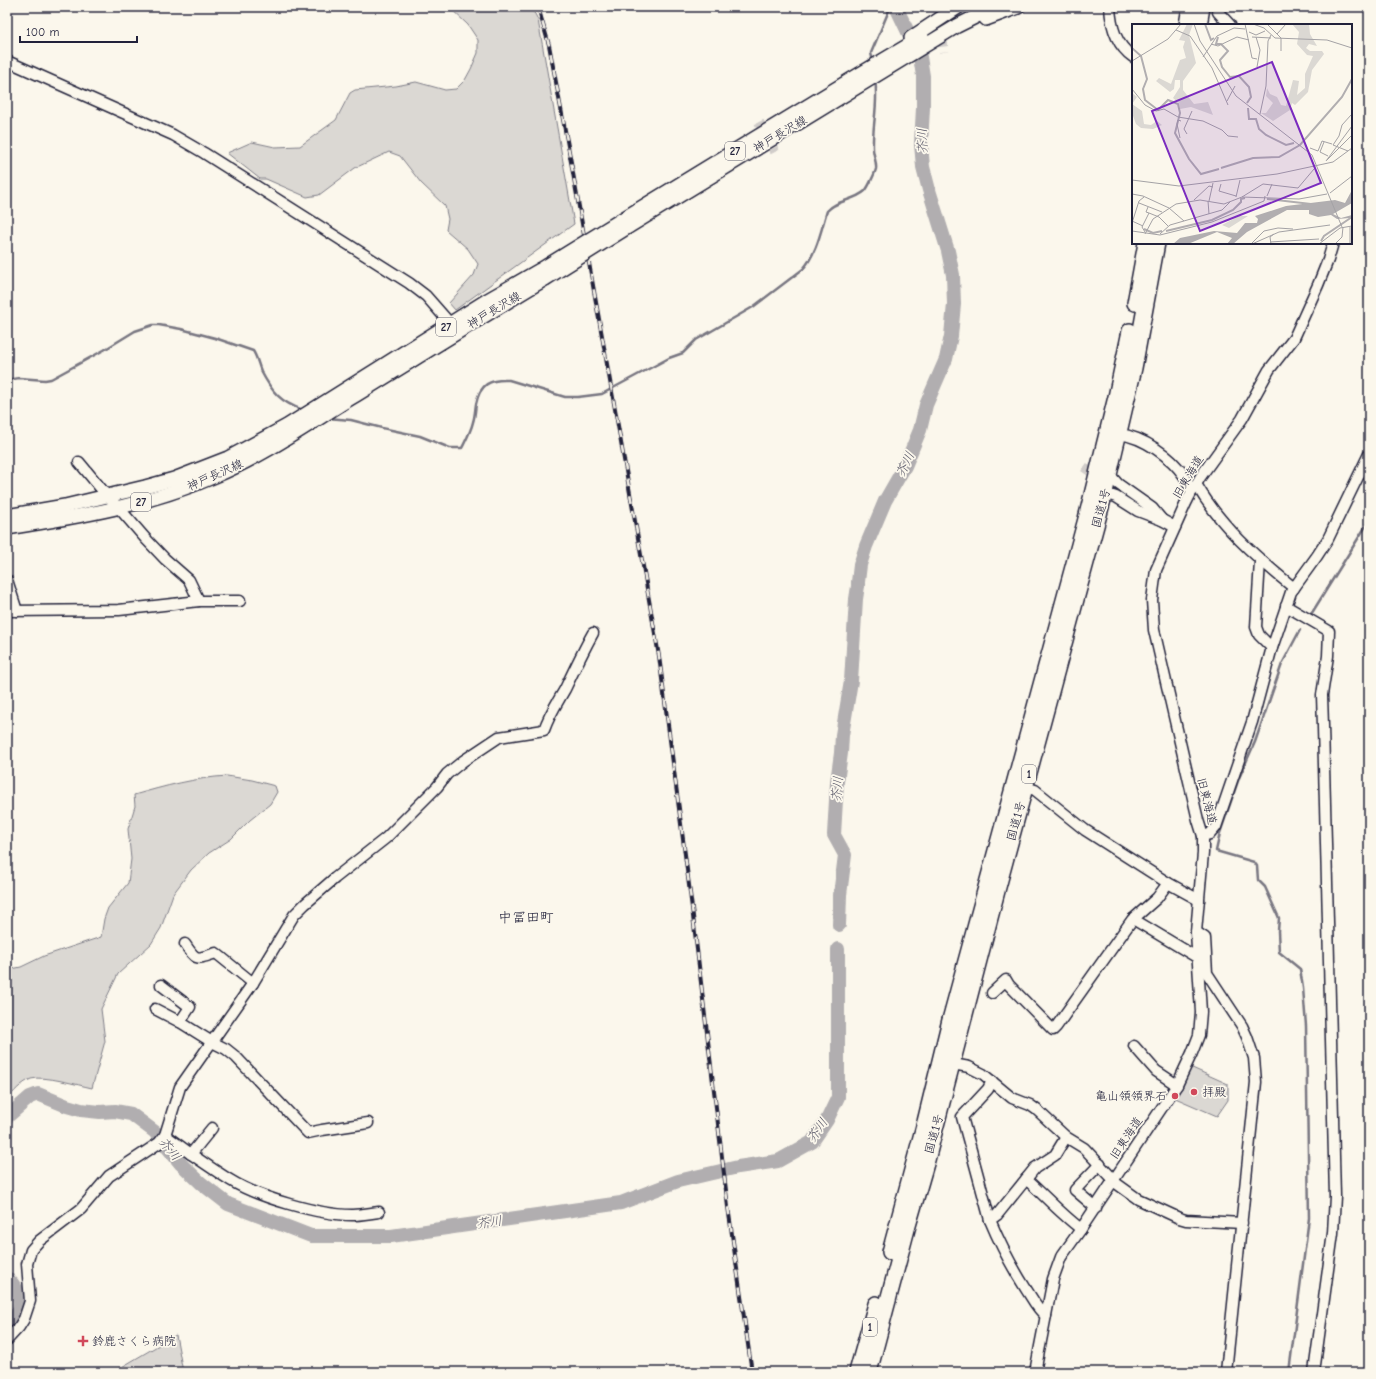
<svg xmlns="http://www.w3.org/2000/svg" width="1376" height="1379" font-family="'Comic Neue','Klee One',sans-serif">
	<rect width="100%" height="100%" fill="#fbf7ec"/>
	<filter id="ink" filterUnits="userSpaceOnUse"><feTurbulence type="fractalNoise" baseFrequency=".025" numOctaves="2"/><feDisplacementMap in="SourceGraphic" scale="8" xChannelSelector="R" yChannelSelector="G"/><feConvolveMatrix kernelMatrix="1 2 1 2 8 2 1 2 1" color-interpolation-filters="sRGB"/></filter>
	<g filter="url(#ink)">
		<g fill="#dbd8d3" stroke="#7e7d87">
			<path d="M 449,7 L 528,7 L 535,14 L 538,20 L 574,224 L 455,310 L 449,303 L 474,275 L 478,264 L 468,249 L 446,230 L 448,219 L 445,206 L 421,183 L 400,156 L 389,152 L 355,168 L 319,195 L 307,197 L 266,179 L 260,179 L 227,153 L 252,142 L 275,147 L 300,146 L 336,120 L 350,93 L 355,90 L 396,86 L 416,82 L 445,90 L 456,89 L 465,80 L 471,69 L 478,53 L 478,40 L 468,25 Z"/>
			<path d="M 227,776 L 252,780 L 275,786 L 277,792 L 270,804 L 250,820 L 231,839 L 209,853 L 191,870 L 173,894 L 161,928 L 151,944 L 118,974 L 101,1009 L 105,1041 L 92,1088 C 78,1085 44,1075 31,1079 C 21,1083 14,1092 7,1099 L 7,970 L 21,967 L 44,956 L 101,937 L 104,919 L 108,908 L 128,883 L 131,859 L 128,829 L 135,806 L 134,795 C 165,786 195,778 227,776 Z"/>
			<path d="M 1190,1067 L 1228,1084 L 1228,1100 L 1217,1116 L 1173,1097 Z"/>
			<path d="M 176,1335 L 183,1372 L 115,1371 Z"/>
		</g>
		<g fill="none" stroke-linecap="round" stroke-linejoin="round">
			<g stroke="#787681" stroke-width="2.5">
				<path d="M 873,62 L 871,53 L 890,8 L 892,7"/>
				<path d="M 7,380 L 19,378 L 45,380 L 51,379 L 104,350 L 135,331 L 153,325 L 159,325 L 181,329 L 215,338 L 253,351 C 257,357 258,364 261,371 C 272,392 280,402 303,410"/>
				<path d="M 327,418 L 351,420 L 382,428 L 420,436 L 450,448 L 462,448 C 466,440 471,431 473,422 C 475,416 475,410 476,404 C 480,384 490,379 509,380 L 565,397 L 578,397 L 602,394 L 669,358 L 683,353 L 696,340 L 753,307 L 803,269 C 817,253 821,230 827,211 C 836,200 854,201 865,191 C 868,188 875,173 876,169 C 877,162 873,155 873,148 C 872,125 879,103 875,80"/>
				<path d="M 1310,616 L 1369,521"/>
				<path d="M 1289,1372 L 1309,1218 L 1306,1026 L 1303,988 L 1300,969 L 1279,952 L 1278,931 L 1279,918 L 1265,887 L 1258,880 L 1257,866 L 1254,862 L 1216,851 L 1220,833 L 1239,778 L 1255,742 L 1282,664 L 1300,630"/>
			</g>
			<g stroke="#b1aeb0" stroke-width="14">
				<path d="M 839,925 L 840,895 L 845,855 L 834,835 L 837,782 L 841,753 L 842,735 L 851,681 L 856,599 L 858,586 L 858,582 L 860,565 L 866,546 L 885,501 L 905,466 L 920,430 L 926,405 L 946,359 L 951,336 L 954,304 L 953,275 L 948,251 L 929,190 L 923,167 L 921,144 L 923,108 L 923,76 L 920,57 L 896,7"/>
				<path d="M 7,1117 L 30,1097 L 38,1094 L 67,1106 L 81,1110 L 100,1112 L 115,1111 L 131,1114 L 155,1132 L 181,1164 L 201,1183 L 228,1204 L 311,1236 L 391,1236 L 621,1203 L 678,1181 L 738,1167 L 778,1161 L 812,1142 L 827,1120 L 838,1097 L 838,949"/>
				<path d="M 7,1278 C 23,1292 26,1311 7,1324"/>
			</g>
			<g stroke="#d0ccc9" stroke-width="10" stroke-dasharray="10 5" stroke-linecap="butt">
				<path d="M 938,7 L 944,52"/>
				<path d="M 759,122 L 775,152"/>
				<path d="M 1084,467 L 1128,498"/>
			</g>
			<g stroke="#22223b" stroke-width="13">
				<g id="minor">
					<path d="M 1110,7 C 1111,27 1116,45 1133,57"/>
					<path d="M 1218,12 L 1230,25"/>
					<path d="M 7,61 L 173,135 L 204,153 L 409,283 L 426,296 L 455,329"/>
					<path d="M 1119,434 C 1143,437 1171,456 1185,477 C 1187,481 1189,486 1192,491"/>
					<path d="M 79,462 L 108,497 L 119,508 L 145,538 L 165,559 L 189,580 L 199,601"/>
					<path d="M 1110,475 L 1118,484 L 1152,508 L 1162,520"/>
					<path d="M 1196,484 C 1221,527 1256,557 1294,588"/>
					<path d="M 1104,496 L 1110,495 L 1116,497 L 1138,511 L 1162,520 L 1175,527"/>
					<path d="M 1260,561 L 1256,627 L 1259,635 L 1272,648"/>
					<path d="M 7,580 L 17,611"/>
					<path d="M 1286,606 L 1329,631 L 1328,656 L 1322,695 L 1323,726 L 1335,1196 L 1333,1233 L 1314,1372"/>
					<path d="M 7,611 L 119,610 L 199,601 L 240,601"/>
					<path d="M 1025,787 L 1035,790 L 1085,830 L 1168,883 L 1199,900"/>
					<path d="M 1203,836 L 1210,834 L 1216,827 L 1252,722 L 1271,651 L 1291,592 L 1317,556 L 1328,539 L 1369,454"/>
					<path d="M 1133,919 L 1198,958"/>
					<path d="M 1196,932 L 1205,938 L 1207,973 L 1242,1026 L 1247,1037 L 1254,1058 L 1256,1082 L 1226,1372"/>
					<path d="M 185,944 C 197,962 196,959 216,953 L 253,983"/>
					<path d="M 161,985 L 190,1007 L 180,1022 L 212,1042 L 226,1049 L 236,1057 L 308,1133 L 322,1130 L 368,1123"/>
					<path d="M 992,993 L 1006,980 L 1009,985 L 1053,1030 L 1056,1027 L 1132,920 L 1157,898 L 1168,883"/>
					<path d="M 155,1009 L 180,1022"/>
					<path d="M 1134,1046 L 1156,1071 L 1177,1085"/>
					<path d="M 953,1064 L 969,1067 L 983,1074 L 1012,1098 L 1030,1105 L 1037,1110 L 1066,1137 L 1084,1148 L 1114,1180"/>
					<path d="M 992,1081 L 988,1089 L 962,1117 L 990,1220 C 1000,1244 1012,1267 1026,1289 C 1032,1298 1037,1309 1046,1316"/>
					<path d="M 212,1128 L 191,1154 C 204,1163 217,1172 230,1180 C 257,1197 319,1215 352,1215 C 361,1215 370,1213 379,1212"/>
					<path d="M 165,1135 L 191,1154"/>
					<path d="M 1026,1179 C 1045,1196 1061,1214 1081,1229"/>
					<path d="M 1113,1181 L 1138,1199 L 1179,1218 L 1186,1220 L 1242,1223"/>
					<path d="M 1096,1208 L 1075,1190 L 1100,1164"/>
					<path d="M 990,1220 L 997,1215 L 1035,1168 L 1055,1155 L 1066,1137"/>
					<path d="M 7,1340 L 19,1327 L 24,1319 L 30,1301 L 27,1264 L 31,1250 L 39,1241 L 81,1209 L 109,1176 L 159,1143 L 165,1135 L 180,1087 L 253,983 L 294,915 L 305,904 L 335,878 L 386,838 L 437,787 L 447,774 L 463,761 L 499,737 L 544,730 C 549,715 557,703 565,689 C 574,670 583,651 593,633"/>
					<path d="M 1035,1372 L 1053,1279 L 1061,1257 L 1081,1229 L 1177,1085 L 1192,1053 L 1199,1035 L 1201,1012 L 1196,932 L 1203,853 L 1203,836 L 1198,820 L 1154,630 L 1152,600 L 1156,570 L 1186,503 L 1192,491 L 1201,476 L 1242,419 L 1269,370 L 1294,338 L 1318,285 L 1328,260 L 1333,243"/>
				</g>
			</g>
			<g stroke="#22223b" stroke-width="16">
				<g id="major">
					<path d="M 986,19 L 1018,7"/>
					<path d="M 911,38 L 958,7"/>
					<path d="M 621,220 L 860,74 L 922,37"/>
					<path d="M 628,227 L 957,26 L 995,7"/>
					<path d="M 7,516 L 65,506 L 145,487 L 174,479 L 228,458 L 287,426 L 486,301 L 540,270"/>
					<path d="M 7,528 C 78,517 149,505 215,476 C 263,456 307,425 351,398 C 416,358 480,318 545,279"/>
				</g>
			</g>
			<g stroke="#22223b" stroke-width="18">
				<g id="highway">
					<path d="M 1187,25 L 1190,7"/>
					<path d="M 1199,25 L 1202,7"/>
					<path d="M 1135,303 L 1146,243"/>
					<path d="M 890,1252 L 925,1122 L 950,1020 L 1086,519 L 1116,397 L 1130,331"/>
					<path d="M 857,1372 L 876,1304"/>
					<path d="M 869,1372 L 907,1229 L 927,1160 L 998,887 L 1104,496 L 1134,368 L 1157,243"/>
				</g>
			</g>
			<use href="#minor" stroke="#fbf7ec" stroke-width="10"/>
			<use href="#major" stroke="#fbf7ec" stroke-width="13"/>
			<use href="#highway" stroke="#fbf7ec" stroke-width="15"/>
			<g stroke="#22223b" stroke-width="4">
				<path id="rail" d="M 538,7 L 549,45 L 571,162 L 659,656 L 692,908 L 728,1207 L 752,1372"/>
			</g>
			<use href="#rail" stroke="#fbf7ec" stroke-width="2.5" stroke-dasharray="8" stroke-linecap="butt"/>
			<g stroke="#22223b" stroke-width="16" stroke-linecap="butt">
				<g id="major-bridge">
					<path d="M 540,270 L 621,220"/>
					<path d="M 545,279 L 628,227"/>
				</g>
			</g>
			<use href="#major-bridge" stroke="#fbf7ec" stroke-width="13"/>
		</g>
	</g>
	<g fill="#d1495b" stroke="#fbf7ec" stroke-width="1.5">
		<circle cx="1194" cy="1092" r="4"/>
		<circle cx="1175" cy="1096" r="4"/>
		<path d="M81 1335h4v4h4v4h-4v4h-4v-4h-4v-4h4z"/>
	</g>
	<g text-anchor="middle" dominant-baseline="central" stroke-width="3.5" stroke-linejoin="round" paint-order="stroke">
		<g fill="#fbf7ec" stroke="#636270" stroke-width="1">
			<rect x="725" y="142" width="20" height="18" rx="3"/>
			<rect x="436" y="318" width="20" height="18" rx="3"/>
			<rect x="131" y="493" width="20" height="18" rx="3"/>
			<rect x="1022" y="765" width="14" height="18" rx="3"/>
			<rect x="863" y="1318" width="14" height="18" rx="3"/>
		</g>
		<g font-size="11" font-weight="bold" fill="#22223b">
			<text x="735" y="151">27</text>
			<text x="446" y="327">27</text>
			<text x="141" y="502">27</text>
			<text x="1029" y="774">1</text>
			<text x="870" y="1327">1</text>
		</g>
		<g font-size="12" fill="#22223b" stroke="#fbf7ec">
			<text transform="translate(780 134) rotate(-31)">神戸長沢線</text>
			<text transform="translate(494 310) rotate(-31)">神戸長沢線</text>
			<text transform="translate(215 475) rotate(-24)">神戸長沢線</text>
			<text transform="translate(1188 477) rotate(-59)">旧東海道</text>
			<text transform="translate(1101 508) rotate(-75)">国道1号</text>
			<text transform="translate(1207 801) rotate(76)">旧東海道</text>
			<text transform="translate(1016 821) rotate(-75)">国道1号</text>
			<text transform="translate(934 1134) rotate(-75)">国道1号</text>
			<text transform="translate(1126 1138) rotate(-56)">旧東海道</text>
		</g>
		<g font-size="12" fill="#22223b" stroke="#fbf7ec" text-anchor="start">
			<text x="1202" y="1092">拝殿</text>
			<text x="1167" y="1096" text-anchor="end">亀山領領界石</text>
			<text x="92" y="1341">鈴鹿さくら病院</text>
		</g>
		<g font-size="13" font-style="italic" fill="#545364" stroke="#fbf7ec">
			<text transform="translate(922 141) rotate(-92)">芥川</text>
			<text transform="translate(905 464) rotate(-64)">芥川</text>
			<text transform="translate(837 789) rotate(-85)">芥川</text>
			<text transform="translate(817 1130) rotate(-55)">芥川</text>
			<text transform="translate(170 1149) rotate(51)">芥川</text>
			<text transform="translate(489 1222) rotate(-8)">芥川</text>
		</g>
		<g font-size="14" fill="#22223b" stroke="#fbf7ec">
			<text x="526" y="917">中冨田町</text>
		</g>
	</g>
	<g transform="translate(1132 24)">
		<rect width="220" height="220" fill="#fbf7ec"/>
		<path d="M 55,0 L 61,0 L 57,11 L 64,39 L 51,57 L 51,66 L 62,80 L 76,78 L 81,91 L 59,83 L 48,85 L 47,79 L 41,74 L 48,63 L 48,56 L 43,56 L 42,65 L 38,68 L 24,57 L 27,54 L 39,60 L 48,36 L 54,34 L 51,23 L 53,17 L 47,16 ZM 160,0 L 177,0 L 178,10 L 185,22 L 177,20 L 174,24 L 178,27 L 190,27 L 192,30 L 180,46 L 176,68 L 163,81 L 160,79 L 158,86 L 141,97 L 129,89 L 134,89 L 141,79 L 134,72 L 135,64 L 138,70 L 145,73 L 149,81 L 154,82 L 161,56 L 167,57 L 165,71 L 173,64 L 173,50 L 181,32 L 175,31 L 165,20 L 167,8 ZM 0,69 L 5,73 L 0,80 L 10,87 L 12,100 L 19,101 L 25,97 L 30,101 L 21,105 L 9,104 L 4,100 L 0,89 ZM 107,192 L 116,192 L 97,204 L 90,201 Z" fill="#dbd8d3"/>
		<path d="M 220,166 L 220,179 L 201,190 L 209,194 L 220,191 L 218,194 L 205,195 L 199,191 L 186,193 L 177,190 L 177,186 L 155,186 L 115,208 L 101,220 L 95,220 L 100,214 L 85,208 L 56,220 L 41,220 L 48,214 L 82,207 L 105,209 L 113,199 L 125,199 L 126,195 L 123,192 L 154,182 L 203,176 L 213,179 Z" fill="#b1aeb0"/>
		<path fill="none" stroke="#b1aeb0" stroke-width="2" d="M 73,0 L 79,16 L 82,14M 86,13 L 84,20 L 89,20 L 96,27 L 88,36 L 90,43 L 98,53 L 107,52 L 117,63 L 119,73 L 115,79M 0,24 L 9,32 L 15,55 L 11,65 L 13,76 L 26,86 L 36,76 L 46,80 L 48,89 L 43,109 L 57,135 L 69,150 L 87,145M 116,84 L 117,95 L 124,95 L 127,105 L 134,111 L 154,121 L 162,119M 89,144 L 121,134 L 147,133 L 168,121 L 210,73 L 220,55M 135,175 L 179,180M 12,205 L 21,209 L 30,207M 34,207 L 80,196 L 101,186 L 109,178 L 109,175 L 113,174M 189,217 L 192,212 L 220,193"/>
		<path fill="none" stroke="#a4a2a5" stroke-width="1" d="M 62,0 L 68,17 L 104,72 L 180,131 L 210,203M 113,0 L 120,34 L 125,35M 121,0 L 132,4 L 143,14 L 195,16 L 220,24M 135,0 L 149,14M 44,6 L 58,12 L 80,44 L 96,81M 117,8 L 124,11 L 133,7M 145,10 L 154,0M 120,13 L 139,14M 124,13 L 128,26 L 125,43M 79,20 L 86,22 L 105,13 L 117,16M 149,27 L 149,14M 71,33 L 85,12 L 102,4 L 113,5M 0,37 L 36,15 L 49,0M 0,65 L 13,81 L 24,87 L 32,85 L 46,93 L 71,97 L 90,106 L 96,112 L 106,113M 95,77 L 103,62M 128,90 L 134,62 L 136,17 L 139,11M 55,110 L 52,105 L 60,87M 48,114 L 45,100 L 46,96 L 49,97M 192,118 L 188,128 L 196,132M 178,124 L 186,127 L 190,117 L 200,120M 216,127 L 201,121 L 207,112 L 210,101 L 219,91M 195,136 L 220,111M 194,137 L 220,102M 0,156 L 47,162 L 145,150 L 201,138 L 220,124M 89,160 L 87,167 L 104,172M 198,169 L 220,152M 0,170 L 11,172 L 37,184 L 52,197M 135,172 L 140,160M 104,173 L 108,156M 110,173 L 167,175 L 195,170M 62,176 L 77,162 L 81,163M 76,177 L 77,190M 77,177 L 81,159M 7,179 L 30,188M 17,189 L 27,193 L 36,202M 0,197 L 11,202M 0,199 L 7,177 L 12,173M 218,203 L 218,220M 0,207 L 28,211 L 80,198 L 132,177 L 133,172M 13,208 L 10,203 L 17,189 L 14,188 L 16,183M 13,210 L 21,195 L 44,180 L 68,176 L 92,180 L 110,173 L 131,160 L 166,164 L 182,145M 28,210 L 38,201 L 90,186 L 98,178M 138,218 L 187,215M 120,219 L 132,207 L 146,204 L 161,205M 120,220 L 147,208 L 198,201M 139,220 L 138,213 L 142,210M 187,220 L 208,204 L 220,202M 203,220 L 210,213 L 211,203"/>
		<path fill="#7b2cbf" fill-opacity="0.15" stroke="#7b2cbf" stroke-width="2" d="M 140,38 L 189,159 L 68,207 L 20,87 Z"/>
		<rect width="220" height="220" fill="none" stroke="#22223b" stroke-width="2"/>
	</g>
	<rect width="1376" height="1379" fill="none" stroke="#fbf7ec" stroke-width="24"/>
	<rect x="12" y="12" width="1352" height="1355" fill="none" stroke="#22223b" stroke-width="1.5" filter="url(#ink)"/>
	<path d="M20 36v6h117v-6" fill="none" stroke="#22223b" stroke-width="2"/>
	<text x="26" y="36" font-size="12" fill="#22223b" stroke="#fbf7ec" stroke-width="3" paint-order="stroke">100 m</text>
</svg>
